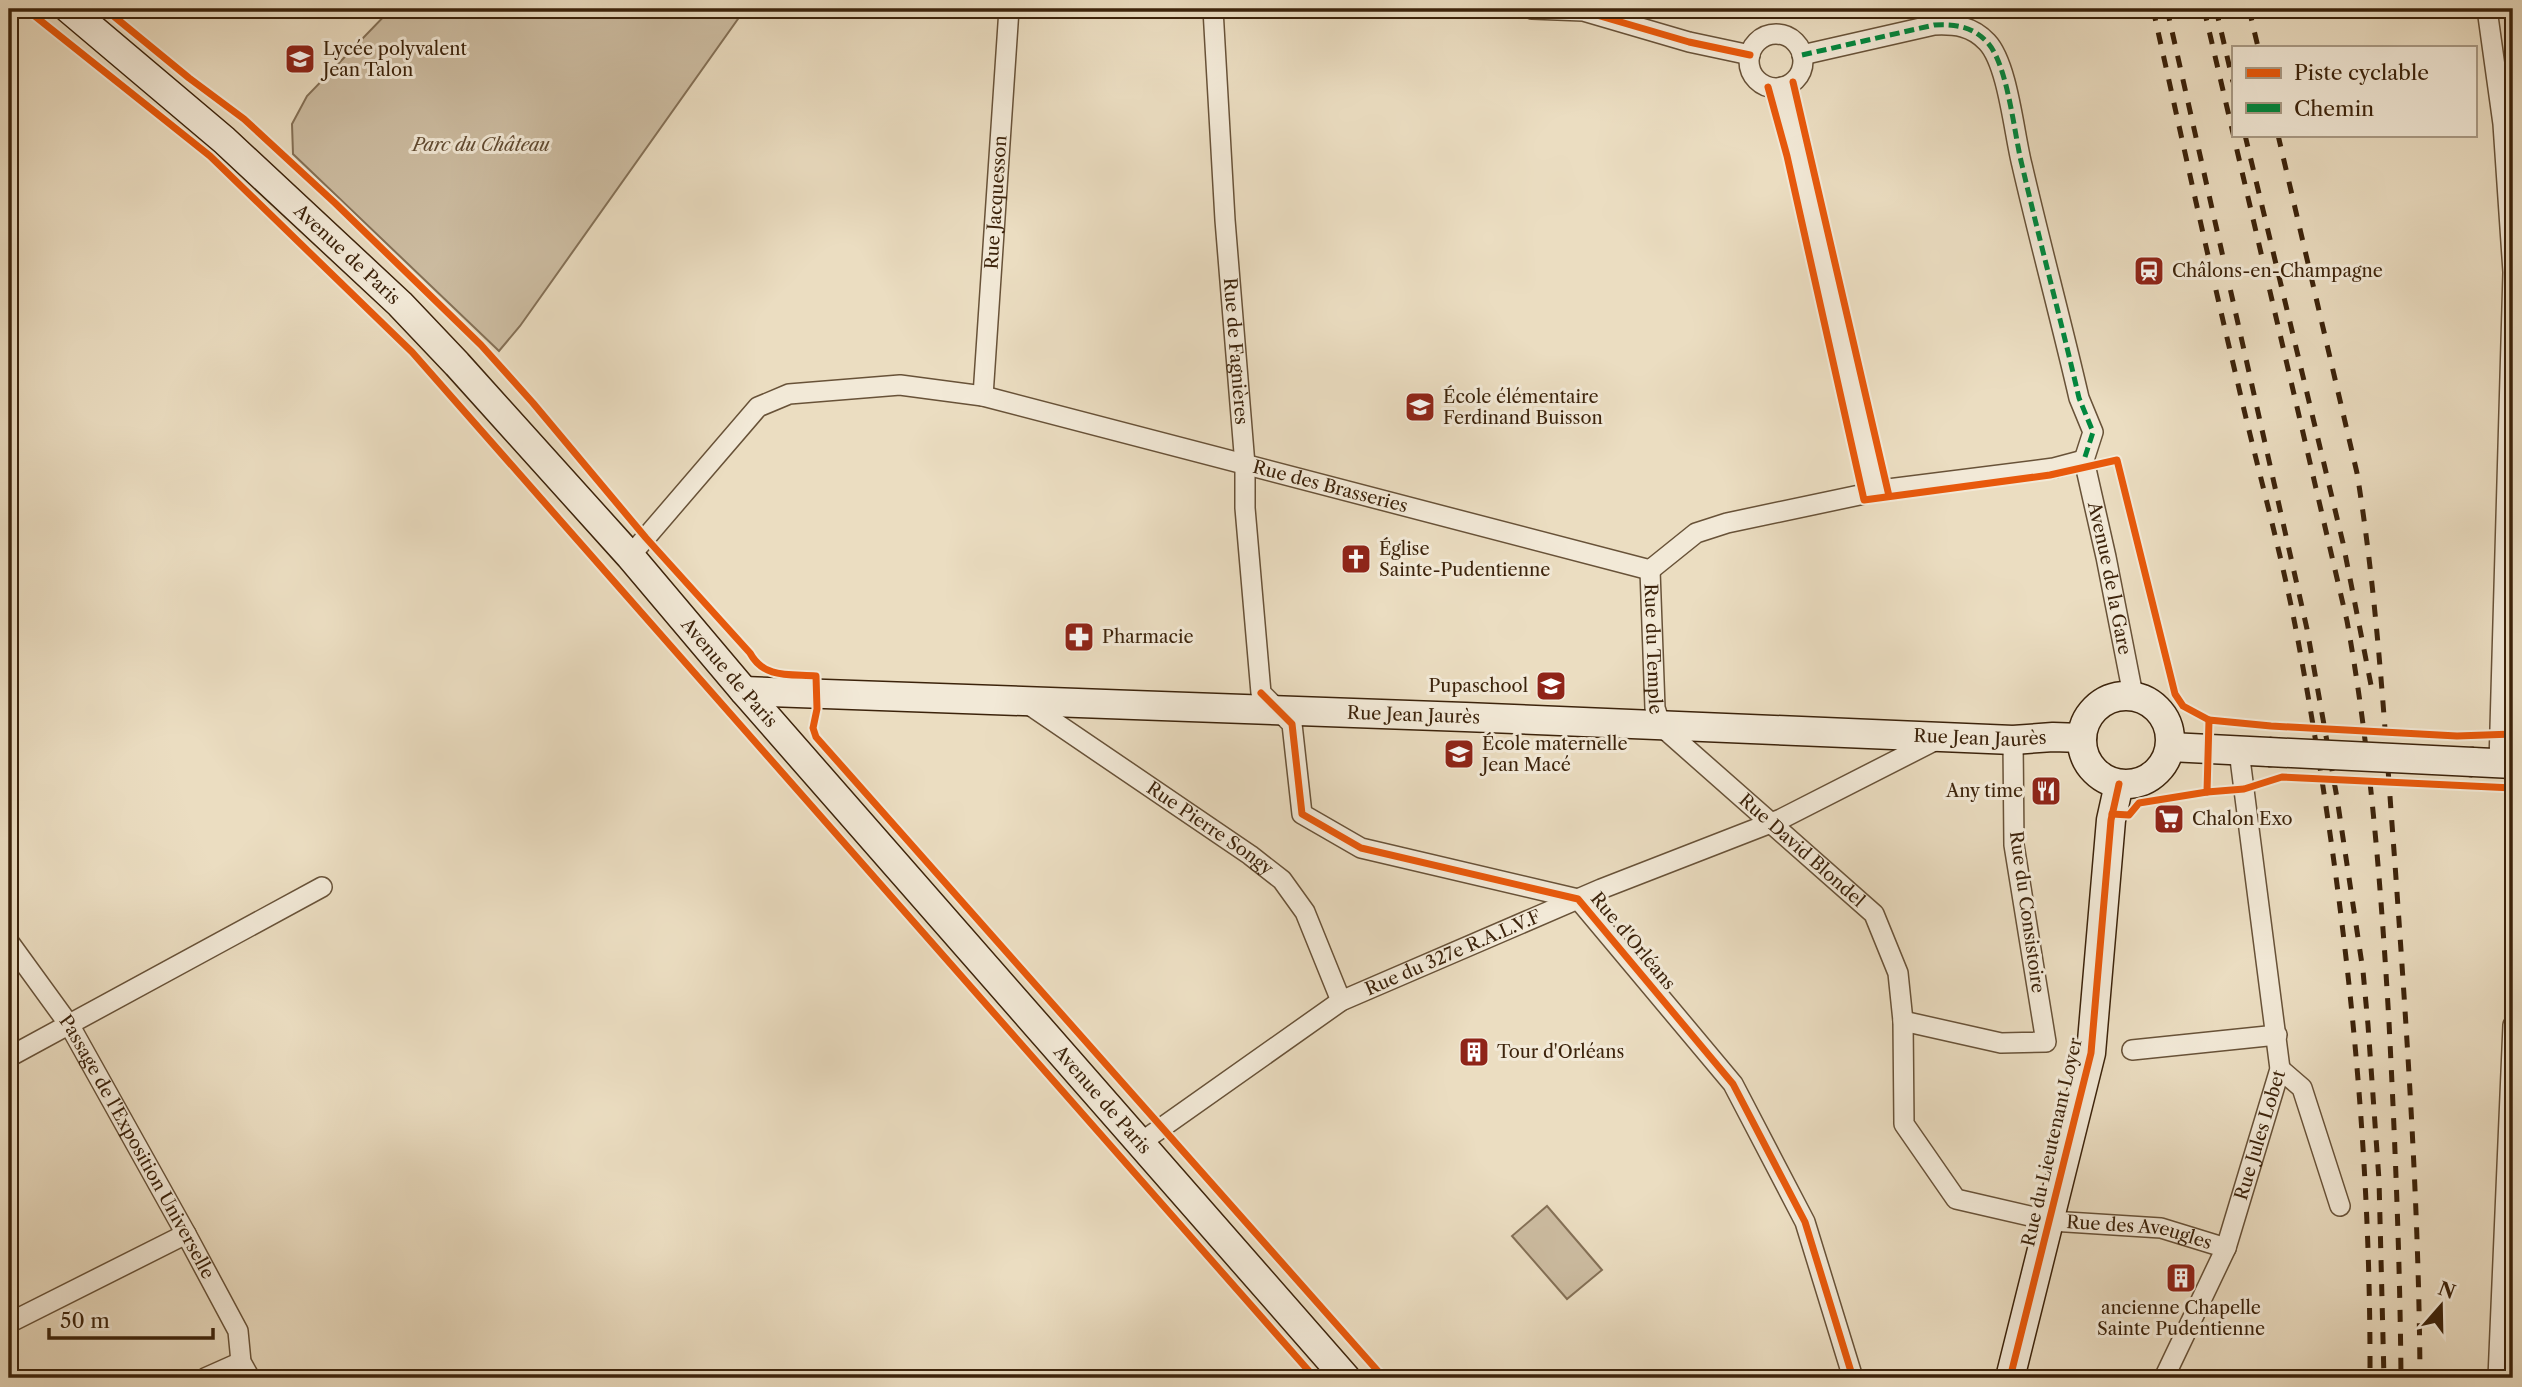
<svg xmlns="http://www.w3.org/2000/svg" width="2522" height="1387" font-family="'Libre Caslon Text',serif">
	<rect width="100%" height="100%" fill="#ebddc1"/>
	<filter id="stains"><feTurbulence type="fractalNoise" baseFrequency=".00286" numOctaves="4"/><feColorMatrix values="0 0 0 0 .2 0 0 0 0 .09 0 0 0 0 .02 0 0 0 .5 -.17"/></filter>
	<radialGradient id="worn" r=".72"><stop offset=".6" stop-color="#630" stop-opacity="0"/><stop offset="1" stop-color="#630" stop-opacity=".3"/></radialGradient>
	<g fill="#cdbda2" stroke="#847056" stroke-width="2">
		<path d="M 391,9 L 745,9 L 520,326 L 499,351 L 293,154 L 292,124 L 307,96 Z"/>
		<path d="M 1547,1206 L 1602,1270 L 1567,1299 L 1512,1236 Z"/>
	</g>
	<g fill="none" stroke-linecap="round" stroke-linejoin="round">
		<g stroke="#685238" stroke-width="22">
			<g id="minor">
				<path id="s1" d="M 1213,9 L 1225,220 L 1245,465 L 1245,508 L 1261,693 L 1292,724 L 1302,814 L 1361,848 L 1578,899 L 1733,1084 L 1805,1222 L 1853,1378"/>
				<path d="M 1532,9 L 1583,11 L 1689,42 L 1750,55"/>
				<path d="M 2487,9 L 2503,124 L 2513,272 L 2499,763"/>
				<circle cx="1776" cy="61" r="27"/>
				<path d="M 1802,55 L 1934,25 C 1955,24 1972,26 1987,42 C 2008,64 2014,134 2022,165 C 2040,243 2061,320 2079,398 L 2093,432 L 2084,460"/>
				<path d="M 1782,87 L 1876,492"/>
				<path id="s2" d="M 983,396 L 1009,9"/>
				<path id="s3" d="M 2084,460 L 2106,557 L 2133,695"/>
				<path id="s4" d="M 630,556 L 758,407 L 789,394 L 900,385 L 983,396 L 1650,570 L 1696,533 L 1727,523 L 1888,489 L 2054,468 L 2084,460"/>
				<path id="s5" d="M 1650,570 L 1655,708 L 1661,726 L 1874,914 L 1898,973 L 1903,1021 L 1904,1124 L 1956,1199 L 2051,1221 L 2161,1228 L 2226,1248"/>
				<path id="s6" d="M 1025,702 L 1250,855 L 1282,880 L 1305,912 L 1341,1001"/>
				<path id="s7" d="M 9,942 L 70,1026 L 186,1234 L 238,1331 L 241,1362 L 250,1378"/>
				<path d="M 1903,1021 L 2001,1043 L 2046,1042 L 2014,845 L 2013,740"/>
				<path d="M 2132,1050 L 2277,1035"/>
				<path d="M 9,1057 L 322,887"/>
				<path d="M 2280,1069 L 2302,1088 L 2340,1206"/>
				<path id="s8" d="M 1140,1143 L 1341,1001 L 1601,889 L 1781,819 L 1938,739"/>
				<path d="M 9,1323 L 186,1234"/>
				<path d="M 205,1378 L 241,1362"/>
				<path id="s9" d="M 2164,1378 L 2226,1248 L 2280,1069 L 2239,751"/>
				<path d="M 2498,1378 L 2513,1025"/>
			</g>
		</g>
		<g stroke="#3c230b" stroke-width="31">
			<g id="secondary">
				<path id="s10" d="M 69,9 L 224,140 L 400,304 L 457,364 L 630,556 L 744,691 L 1346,1378"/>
				<path id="s11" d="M 744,691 L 1465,717 L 2013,740 L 2053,737 L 2082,738"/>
				<circle cx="2126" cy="740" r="44"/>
				<path d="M 2170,747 L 2269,752"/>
				<path d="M 2473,762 L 2513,764"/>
				<path d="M 2010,1378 L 2091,1053 L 2111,820 L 2119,784"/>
			</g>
		</g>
		<use href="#minor" stroke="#f2e9d7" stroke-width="19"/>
		<use href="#secondary" stroke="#f2e9d7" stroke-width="28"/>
		<g stroke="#3c230b" stroke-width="5" stroke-dasharray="12 12" stroke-linecap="butt">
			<path d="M 2153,9 C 2181,134 2208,259 2238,384 C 2257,467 2281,551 2297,635 C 2343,881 2371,1128 2370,1378"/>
			<path d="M 2167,9 L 2307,629 L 2337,798 L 2363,971 L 2368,1025 L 2379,1180 L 2384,1378"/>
			<path d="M 2204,9 L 2347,621 C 2371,754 2381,888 2389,1022 C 2395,1141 2400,1259 2401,1378"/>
			<path d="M 2216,9 L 2233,82"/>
			<path d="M 2249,9 L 2258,47"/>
			<path d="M 2245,135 L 2343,543 L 2372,690"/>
			<path d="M 2278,135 L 2357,473 C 2378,602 2385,734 2395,864 C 2407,1035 2419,1206 2420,1378"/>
		</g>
		<g stroke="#3c230b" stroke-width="31" stroke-linecap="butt">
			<path id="secondary-bridge" d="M 2269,752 L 2473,762"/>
		</g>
		<use href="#secondary-bridge" stroke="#f2e9d7" stroke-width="28"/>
		<path stroke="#00873e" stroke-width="5" stroke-dasharray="10 5" stroke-linecap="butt" d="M 1802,55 L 1934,25 C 1955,24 1972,26 1987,42 C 2008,64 2014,134 2022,165 C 2040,243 2061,320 2079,398 L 2093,432 L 2084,460"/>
		<g stroke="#f2e9d7" stroke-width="11">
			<g id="cycleway">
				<path d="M 26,9 L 210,156 L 412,352 L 1315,1378"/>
				<path d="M 105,9 L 189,78 L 244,119 L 335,203 L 481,345 L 533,403 L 646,538 L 750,653 C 764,679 790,674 816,676 L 817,709 L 813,728 L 816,737 L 1384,1378"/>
				<path d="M 1532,9 L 1583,11 L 1689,42 L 1750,55"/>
				<path d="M 1793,82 L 1889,496"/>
				<path d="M 1768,87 L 1787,156 L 1864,500 L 2050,475 L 2117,460 L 2175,694 L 2183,706 L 2209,720"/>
				<path d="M 1261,693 L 1292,724 L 1302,814 L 1361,848 L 1578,899 L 1733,1084 L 1805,1222 L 1853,1378"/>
				<path d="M 2513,734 L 2457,736 L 2271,726 L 2209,720 L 2207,792 L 2244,789 L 2282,777 L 2513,788"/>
				<path d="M 2112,814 L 2129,815 L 2139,803 L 2207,792"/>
				<path d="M 2010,1378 L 2091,1053 L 2111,820 L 2119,784"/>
			</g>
		</g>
		<use href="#cycleway" stroke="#e8590c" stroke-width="7"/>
	</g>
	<defs>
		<g id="school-square" transform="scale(1.575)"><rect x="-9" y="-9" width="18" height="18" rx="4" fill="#8f2418" stroke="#f2e9d7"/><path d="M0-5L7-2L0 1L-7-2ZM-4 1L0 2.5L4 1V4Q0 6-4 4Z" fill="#fff"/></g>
		<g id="station-square" transform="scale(1.575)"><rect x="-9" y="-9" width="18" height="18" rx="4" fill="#8f2418" stroke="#f2e9d7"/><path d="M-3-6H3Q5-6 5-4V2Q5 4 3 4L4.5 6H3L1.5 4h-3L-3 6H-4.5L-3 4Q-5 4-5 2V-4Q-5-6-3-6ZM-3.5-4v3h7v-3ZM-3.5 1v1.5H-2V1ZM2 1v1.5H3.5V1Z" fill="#fff"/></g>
		<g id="church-square" transform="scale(1.575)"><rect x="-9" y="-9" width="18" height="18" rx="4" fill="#8f2418" stroke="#f2e9d7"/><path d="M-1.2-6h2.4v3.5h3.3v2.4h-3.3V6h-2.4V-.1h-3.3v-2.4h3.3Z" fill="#fff"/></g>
		<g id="pharmacy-square" transform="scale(1.575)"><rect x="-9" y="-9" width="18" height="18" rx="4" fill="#8f2418" stroke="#f2e9d7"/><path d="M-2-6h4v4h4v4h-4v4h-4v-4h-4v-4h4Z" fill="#fff"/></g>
		<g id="restaurant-square" transform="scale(1.575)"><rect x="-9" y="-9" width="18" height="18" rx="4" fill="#8f2418" stroke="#f2e9d7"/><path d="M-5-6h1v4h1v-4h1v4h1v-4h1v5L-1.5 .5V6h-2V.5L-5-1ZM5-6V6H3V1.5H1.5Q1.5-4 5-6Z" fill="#fff"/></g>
		<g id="supermarket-square" transform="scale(1.575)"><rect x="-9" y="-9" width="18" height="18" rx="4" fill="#8f2418" stroke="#f2e9d7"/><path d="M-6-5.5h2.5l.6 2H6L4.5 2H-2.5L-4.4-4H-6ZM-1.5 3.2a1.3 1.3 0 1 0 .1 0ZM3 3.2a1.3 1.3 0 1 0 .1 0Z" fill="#fff"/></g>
		<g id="building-square" transform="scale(1.575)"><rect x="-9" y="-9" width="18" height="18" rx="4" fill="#8f2418" stroke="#f2e9d7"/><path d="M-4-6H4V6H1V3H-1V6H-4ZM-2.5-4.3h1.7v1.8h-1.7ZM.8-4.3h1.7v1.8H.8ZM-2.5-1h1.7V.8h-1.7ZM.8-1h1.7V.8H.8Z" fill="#fff"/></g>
	</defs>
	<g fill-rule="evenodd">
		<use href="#school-square" x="300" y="59"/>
		<use href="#station-square" x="2149" y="271"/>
		<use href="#school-square" x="1420" y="407"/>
		<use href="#church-square" x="1356" y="559"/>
		<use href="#pharmacy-square" x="1079" y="637"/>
		<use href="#school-square" x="1551" y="686"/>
		<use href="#school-square" x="1459" y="754"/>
		<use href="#restaurant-square" x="2046" y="791"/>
		<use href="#supermarket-square" x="2169" y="819"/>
		<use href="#building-square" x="1474" y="1052"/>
		<use href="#building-square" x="2181" y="1278"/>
	</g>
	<g text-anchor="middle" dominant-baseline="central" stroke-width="6" stroke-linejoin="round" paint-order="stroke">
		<g font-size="18" fill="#3c230b" stroke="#f2e9d7" text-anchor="start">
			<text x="323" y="49">Lycée polyvalent<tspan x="323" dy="21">Jean Talon</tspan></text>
			<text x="2172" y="271">Châlons-en-Champagne</text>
			<text x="1443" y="397">École élémentaire<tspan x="1443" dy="21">Ferdinand Buisson</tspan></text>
			<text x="1379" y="549">Église<tspan x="1379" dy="21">Sainte-Pudentienne</tspan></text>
			<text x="1102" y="637">Pharmacie</text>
			<text x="1528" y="686" text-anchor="end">Pupaschool</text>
			<text x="1482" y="744">École maternelle<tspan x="1482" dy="21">Jean Macé</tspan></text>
			<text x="2023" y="791" text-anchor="end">Any time</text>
			<text x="2192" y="819">Chalon Exo</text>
			<text x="1497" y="1052">Tour d'Orléans</text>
			<text x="2181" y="1308" text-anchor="middle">ancienne Chapelle<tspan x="2181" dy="21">Sainte Pudentienne</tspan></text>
		</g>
		<g font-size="18" font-style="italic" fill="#604a31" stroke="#f2e9d7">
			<text x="481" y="145">Parc du Château</text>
		</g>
		<g font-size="18" fill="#3c230b" stroke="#f2e9d7">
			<text stroke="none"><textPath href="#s2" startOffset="194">Rue Jacquesson</textPath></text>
			<text stroke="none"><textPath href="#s10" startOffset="371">Avenue de Paris</textPath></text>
			<text stroke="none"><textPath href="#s1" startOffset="343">Rue de Fagnières</textPath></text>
			<text stroke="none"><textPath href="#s4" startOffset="784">Rue des Brasseries</textPath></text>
			<text stroke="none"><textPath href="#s3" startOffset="121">Avenue de la Gare</textPath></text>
			<text stroke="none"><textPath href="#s5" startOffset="79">Rue du Temple</textPath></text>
			<text stroke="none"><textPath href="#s10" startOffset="938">Avenue de Paris</textPath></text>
			<text stroke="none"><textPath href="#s11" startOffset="670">Rue Jean Jaurès</textPath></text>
			<text stroke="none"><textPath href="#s11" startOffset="1237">Rue Jean Jaurès</textPath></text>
			<text stroke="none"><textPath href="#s6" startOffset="224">Rue Pierre Songy</textPath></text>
			<text stroke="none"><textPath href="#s5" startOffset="345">Rue David Blondel</textPath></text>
			<text transform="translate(2027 912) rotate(82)">Rue du Consistoire</text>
			<text transform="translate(1633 941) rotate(50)">Rue d'Orléans</text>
			<text stroke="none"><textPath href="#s8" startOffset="368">Rue du 327e R.A.L.V.F</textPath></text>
			<text stroke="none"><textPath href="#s10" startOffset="1505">Avenue de Paris</textPath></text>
			<text stroke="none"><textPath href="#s9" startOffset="262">Rue Jules Lobet</textPath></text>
			<text transform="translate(2052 1142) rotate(-77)">Rue du Lieutenant Loyer</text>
			<text stroke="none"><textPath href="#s7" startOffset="242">Passage de l'Exposition Universelle</textPath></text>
			<text stroke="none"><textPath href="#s5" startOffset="934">Rue des Aveugles</textPath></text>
		</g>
	</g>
	<rect width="2522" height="1387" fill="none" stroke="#ebddc1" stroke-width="35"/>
	<rect x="10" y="10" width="2501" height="1366" fill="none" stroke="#3c230b" stroke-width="3.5"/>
	<rect x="18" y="18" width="2487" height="1352" fill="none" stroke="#3c230b" stroke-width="2"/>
	<rect x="2232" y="46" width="245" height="91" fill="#f2e9d7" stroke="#a99a85" stroke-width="2"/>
	<rect x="2246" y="68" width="35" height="10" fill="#e8590c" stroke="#a99a85" stroke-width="2"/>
	<text x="2294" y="80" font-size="21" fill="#3c230b">Piste cyclable</text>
	<rect x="2246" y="103" width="35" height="10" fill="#00873e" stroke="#a99a85" stroke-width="2"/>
	<text x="2294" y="116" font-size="21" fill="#3c230b">Chemin</text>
	<g transform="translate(2441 1306) rotate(20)" stroke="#f2e9d7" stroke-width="5" paint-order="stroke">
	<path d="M0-5L12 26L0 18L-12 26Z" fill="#3c230b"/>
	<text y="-10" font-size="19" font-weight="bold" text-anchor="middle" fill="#3c230b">N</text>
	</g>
	<path d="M49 1328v10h164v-10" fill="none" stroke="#3c230b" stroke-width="3.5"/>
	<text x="60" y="1328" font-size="21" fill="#3c230b" stroke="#f2e9d7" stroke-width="5" paint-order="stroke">50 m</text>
	<rect width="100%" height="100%" filter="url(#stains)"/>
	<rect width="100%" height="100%" fill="url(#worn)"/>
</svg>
